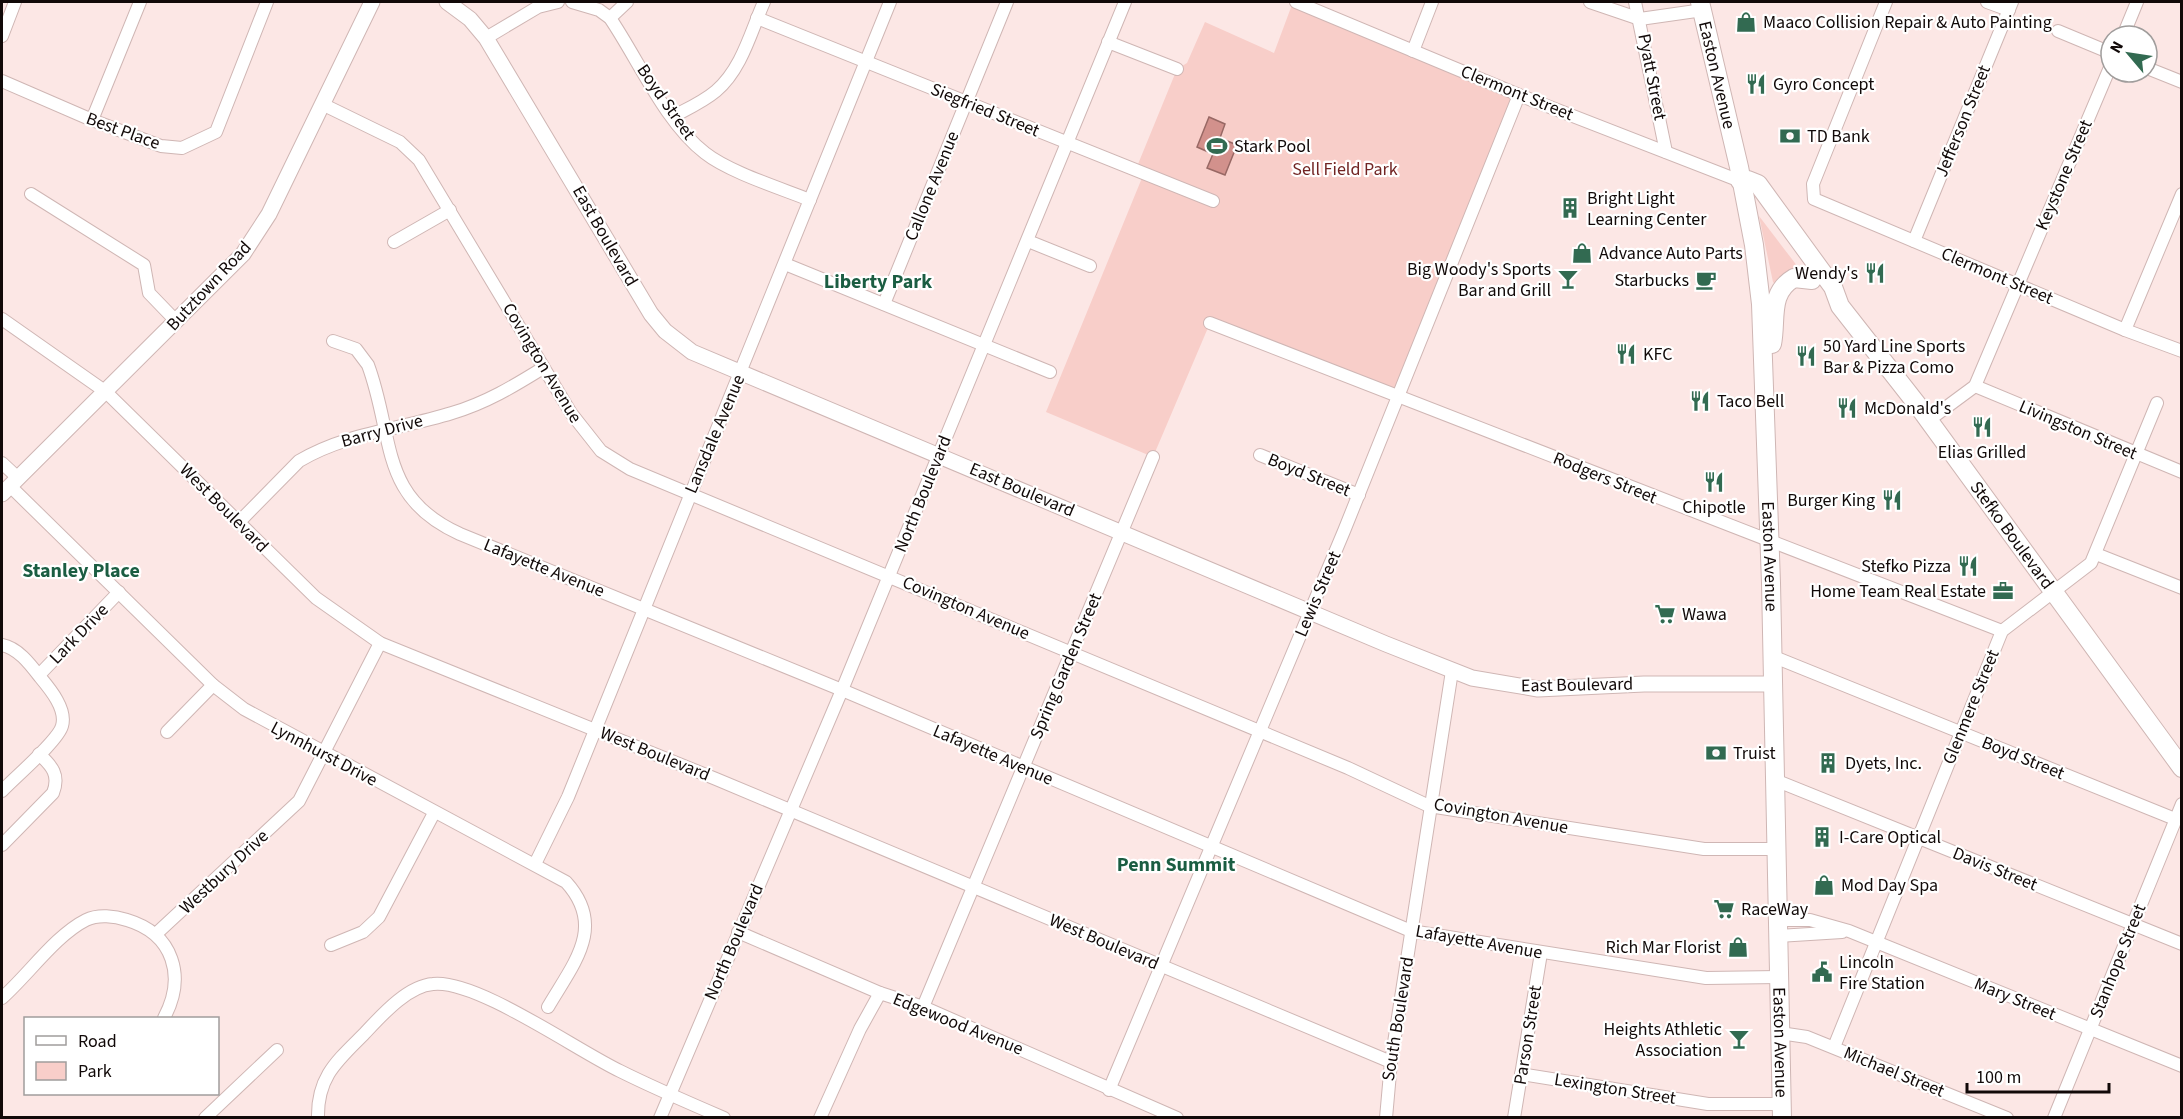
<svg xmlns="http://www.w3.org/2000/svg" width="2183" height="1119" font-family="'Source Sans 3',sans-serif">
	<rect width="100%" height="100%" fill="#fce7e5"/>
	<g fill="#f8cec9">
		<path d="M 1293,2 L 1519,95 L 1405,398 L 1210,323 L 1153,457 L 1046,412 L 1144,173 L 1136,169 L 1177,69 L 1187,63 L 1205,22 L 1274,53 Z"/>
		<path d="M 1759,216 L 1801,271 L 1776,285 L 1773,282 Z"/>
	</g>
	<path fill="#d2918c" stroke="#986864" stroke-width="1.5" d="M 1209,117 L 1225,124 L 1220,138 L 1237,145 L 1225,175 L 1207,168 L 1213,154 L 1197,147 Z"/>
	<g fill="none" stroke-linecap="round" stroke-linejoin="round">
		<g stroke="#cfb6b4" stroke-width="14">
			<g id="minor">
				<path d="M 572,2 L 599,10 L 610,18 C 639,61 665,122 705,153 C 729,172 780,188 810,200"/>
				<path d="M 1296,2 L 1519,95 L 1740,181"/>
				<path d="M 1590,2 L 1640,19 L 1703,10"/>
				<path d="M 1635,2 L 1666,152"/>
				<path d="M 1886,2 L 1813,184 L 1814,199 L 2125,330 L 2182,351"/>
				<path d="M 1987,2 L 2009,10"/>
				<path d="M 610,18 L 627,2"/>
				<path d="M 757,18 L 1213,201"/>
				<path d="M 2058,31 L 2111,53"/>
				<path d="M 2,36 L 15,2"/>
				<path d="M 2123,36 L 2137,2"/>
				<path d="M 486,38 L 538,7 L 558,2"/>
				<path d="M 1108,42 L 1177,69"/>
				<path d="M 1413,51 L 1432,2"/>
				<path d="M 2147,68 L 2182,82"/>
				<path d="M 2,81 L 92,120 L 161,146 L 182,148 L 216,132 L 267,2"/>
				<path d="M 322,104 L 400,142 L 419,160 L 571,413 L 601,451 L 630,469 L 1348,768 L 1429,806 L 1704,849 L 1777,849"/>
				<path d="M 672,117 C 687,109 703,102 716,91 C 742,69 751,31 764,2"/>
				<path d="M 92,120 L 140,2"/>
				<path d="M 31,194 L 144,265 L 149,293 L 176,321"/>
				<path d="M 1028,241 L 1090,266"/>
				<path d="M 1914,241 L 2012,2"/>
				<path d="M 394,242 L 450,210"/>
				<path d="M 785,264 L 1050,372"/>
				<path d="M 884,304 L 1007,2"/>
				<path d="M 2,319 L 106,392 L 316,598 L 380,643 L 716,779 L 1391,1062"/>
				<path d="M 1210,323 L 2002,631"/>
				<path d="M 2125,330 L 2182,194"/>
				<path d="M 333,341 L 356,349 L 368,365 C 395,438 378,497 460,534 L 842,690 L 1411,931 L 1706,978 L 1779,977"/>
				<path d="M 1975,386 L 2182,472"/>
				<path d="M 1929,420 L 1975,386 L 2111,65"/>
				<path d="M 1260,455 L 1359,495"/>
				<path d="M 2,463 L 18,478"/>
				<path d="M 10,486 L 213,685 L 244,709 L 566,882 C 607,927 573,964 548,1007"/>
				<path d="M 239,522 L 299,461 C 346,433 401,429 452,413 C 486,403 514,386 543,368"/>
				<path d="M 2096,554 L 2182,588"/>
				<path d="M 2,645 C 18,648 30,664 40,677 C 50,689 67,709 62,726 C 58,741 14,778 2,791"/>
				<path d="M 1772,656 L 2175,819"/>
				<path d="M 39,675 L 119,592"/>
				<path d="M 167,732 L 213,685"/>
				<path d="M 1775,780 L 2182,944"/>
				<path d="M 2,845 L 53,793 C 60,775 52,766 39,754"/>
				<path d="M 535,864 L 568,797 L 890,2"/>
				<path d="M 1778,920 L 1810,920 L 1849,931 L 2182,1066"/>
				<path d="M 738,932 L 880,993 L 923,1007 L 1177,1118"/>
				<path d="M 157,933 L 299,801 L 380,643"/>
				<path d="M 1778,936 L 1842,932"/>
				<path d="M 331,945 L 363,932 L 379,917 L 434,813"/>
				<path d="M 2,998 C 28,975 56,935 86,920 C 98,914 115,916 127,920 C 174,934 186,977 164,1018"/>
				<path d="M 923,1007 L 1153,457"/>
				<path d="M 1780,1033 L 1807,1037 L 2007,1118"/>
				<path d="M 1834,1047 L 2002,631 L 2091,563 L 2157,403"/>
				<path d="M 1521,1074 L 1708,1104 L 1781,1104"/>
				<path d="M 1109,1090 L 1344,531 L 1519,95"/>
				<path d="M 205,1118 L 277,1050"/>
				<path d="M 318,1118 C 317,1077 337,1061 364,1034 C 381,1016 407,986 433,984 C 476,979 576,1050 620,1071 C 654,1088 689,1103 724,1118"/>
				<path d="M 660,1118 L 842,690 L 1125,2"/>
				<path d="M 820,1118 L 860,1029 L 880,993"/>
				<path d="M 1386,1118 L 1391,1062 L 1452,671"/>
				<path d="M 1514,1118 L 1541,953"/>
				<path d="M 2054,1118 L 2182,804"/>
			</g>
		</g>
		<g stroke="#cfb6b4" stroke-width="17">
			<g id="tertiary">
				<path d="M 447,2 L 470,19 L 486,38 L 651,314 L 665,331 L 692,352 L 1386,644 L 1472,678 L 1538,689 L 1644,684 L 1772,684"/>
				<path d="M 2,494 L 243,254 L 269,214 L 372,2"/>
			</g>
		</g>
		<g stroke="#cfb6b4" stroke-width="20">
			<g id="primary">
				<path id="s1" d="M 1700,2 L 1739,167 L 1754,245 L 1761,304 L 1771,583 L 1782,1118"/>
				<path id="s2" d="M 1740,181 L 1748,180 L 1758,184 L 1833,287 L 1840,306 L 1916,403 L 2182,768"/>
				<path d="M 1772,344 C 1777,320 1768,293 1794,278 L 1812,280"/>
			</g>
		</g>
		<use href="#minor" stroke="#fff" stroke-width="12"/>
		<use href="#tertiary" stroke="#fff" stroke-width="15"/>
		<use href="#primary" stroke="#fff" stroke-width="18"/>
	</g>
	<defs>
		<g id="shop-bare" transform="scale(1.62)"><path d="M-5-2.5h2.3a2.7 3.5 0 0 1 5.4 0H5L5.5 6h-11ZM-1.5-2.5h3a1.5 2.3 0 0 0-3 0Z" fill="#326a51" stroke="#fff" stroke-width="2.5" paint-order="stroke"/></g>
		<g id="restaurant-bare" transform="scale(1.62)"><path d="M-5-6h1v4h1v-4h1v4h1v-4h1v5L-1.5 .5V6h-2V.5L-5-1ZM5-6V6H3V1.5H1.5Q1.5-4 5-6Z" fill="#326a51" stroke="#fff" stroke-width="2.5" paint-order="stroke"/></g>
		<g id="bank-bare" transform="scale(1.62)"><path d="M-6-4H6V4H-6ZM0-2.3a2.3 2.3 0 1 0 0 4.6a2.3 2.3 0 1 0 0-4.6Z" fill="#326a51" stroke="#fff" stroke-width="2.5" paint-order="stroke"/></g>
		<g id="stadium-bare" transform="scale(1.62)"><path d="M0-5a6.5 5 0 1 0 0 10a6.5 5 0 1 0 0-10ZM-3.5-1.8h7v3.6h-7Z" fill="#326a51" stroke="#fff" stroke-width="2.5" paint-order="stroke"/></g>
		<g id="building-bare" transform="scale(1.62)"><path d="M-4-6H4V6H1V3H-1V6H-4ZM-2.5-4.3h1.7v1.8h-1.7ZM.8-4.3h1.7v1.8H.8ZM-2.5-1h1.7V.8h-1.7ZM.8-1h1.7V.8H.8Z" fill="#326a51" stroke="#fff" stroke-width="2.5" paint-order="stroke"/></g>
		<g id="bar-bare" transform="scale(1.62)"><path d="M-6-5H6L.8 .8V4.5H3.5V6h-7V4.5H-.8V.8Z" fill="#326a51" stroke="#fff" stroke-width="2.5" paint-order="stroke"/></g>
		<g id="cafe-bare" transform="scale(1.62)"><path d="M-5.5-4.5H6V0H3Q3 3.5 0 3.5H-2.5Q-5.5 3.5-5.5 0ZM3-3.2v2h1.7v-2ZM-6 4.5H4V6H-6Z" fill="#326a51" stroke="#fff" stroke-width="2.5" paint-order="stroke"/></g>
		<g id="office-bare" transform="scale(1.62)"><path d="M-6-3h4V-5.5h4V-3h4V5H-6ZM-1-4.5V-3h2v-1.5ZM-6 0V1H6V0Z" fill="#326a51" stroke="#fff" stroke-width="2.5" paint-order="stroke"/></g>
		<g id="supermarket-bare" transform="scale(1.62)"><path d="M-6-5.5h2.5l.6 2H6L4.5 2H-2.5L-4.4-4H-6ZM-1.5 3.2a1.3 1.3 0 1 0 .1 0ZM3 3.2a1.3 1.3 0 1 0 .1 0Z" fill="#326a51" stroke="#fff" stroke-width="2.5" paint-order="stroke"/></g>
		<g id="civic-bare" transform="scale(1.62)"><path d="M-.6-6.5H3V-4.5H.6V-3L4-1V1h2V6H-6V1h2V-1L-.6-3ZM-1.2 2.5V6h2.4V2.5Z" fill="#326a51" stroke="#fff" stroke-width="2.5" paint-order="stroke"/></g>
	</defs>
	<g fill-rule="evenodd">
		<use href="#shop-bare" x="1746" y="22"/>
		<use href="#restaurant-bare" x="1756" y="84"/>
		<use href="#bank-bare" x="1790" y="136"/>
		<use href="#stadium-bare" x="1217" y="146"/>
		<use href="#building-bare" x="1570" y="208"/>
		<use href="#shop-bare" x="1582" y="253"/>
		<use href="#restaurant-bare" x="1875" y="273"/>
		<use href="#bar-bare" x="1568" y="279"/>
		<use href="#cafe-bare" x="1706" y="280"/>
		<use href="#restaurant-bare" x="1626" y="354"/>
		<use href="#restaurant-bare" x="1806" y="356"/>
		<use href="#restaurant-bare" x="1700" y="401"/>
		<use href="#restaurant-bare" x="1847" y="408"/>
		<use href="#restaurant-bare" x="1982" y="427"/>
		<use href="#restaurant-bare" x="1714" y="482"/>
		<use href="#restaurant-bare" x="1892" y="500"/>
		<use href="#restaurant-bare" x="1968" y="566"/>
		<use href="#office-bare" x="2003" y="591"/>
		<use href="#supermarket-bare" x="1665" y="614"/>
		<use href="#bank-bare" x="1716" y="753"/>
		<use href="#building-bare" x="1828" y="763"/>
		<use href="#building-bare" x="1822" y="837"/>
		<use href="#shop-bare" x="1824" y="885"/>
		<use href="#supermarket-bare" x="1724" y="909"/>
		<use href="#shop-bare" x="1738" y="947"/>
		<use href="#civic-bare" x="1822" y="972"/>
		<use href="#bar-bare" x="1739" y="1039"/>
	</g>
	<g text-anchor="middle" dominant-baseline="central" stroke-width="4.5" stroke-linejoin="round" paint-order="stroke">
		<g font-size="18" fill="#110908" stroke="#fff" text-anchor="start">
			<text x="1763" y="22">Maaco Collision Repair &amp; Auto Painting</text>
			<text x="1773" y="84">Gyro Concept</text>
			<text x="1807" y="136">TD Bank</text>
			<text x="1234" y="146">Stark Pool</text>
			<text x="1587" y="198">Bright Light<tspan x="1587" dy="21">Learning Center</tspan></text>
			<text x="1599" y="253">Advance Auto Parts</text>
			<text x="1551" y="269" text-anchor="end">Big Woody's Sports<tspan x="1551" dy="21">Bar and Grill</tspan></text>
			<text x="1858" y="273" text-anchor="end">Wendy's</text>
			<text x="1689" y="280" text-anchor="end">Starbucks</text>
			<text x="1823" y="346">50 Yard Line Sports<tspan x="1823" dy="21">Bar &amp; Pizza Como</tspan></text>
			<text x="1643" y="354">KFC</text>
			<text x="1717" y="401">Taco Bell</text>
			<text x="1864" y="408">McDonald's</text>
			<text x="1982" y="452" text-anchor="middle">Elias Grilled</text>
			<text x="1875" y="500" text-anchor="end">Burger King</text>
			<text x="1714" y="507" text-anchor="middle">Chipotle</text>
			<text x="1951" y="566" text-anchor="end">Stefko Pizza</text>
			<text x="1986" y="591" text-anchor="end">Home Team Real Estate</text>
			<text x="1682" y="614">Wawa</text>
			<text x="1733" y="753">Truist</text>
			<text x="1845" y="763">Dyets, Inc.</text>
			<text x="1839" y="837">I-Care Optical</text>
			<text x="1841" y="885">Mod Day Spa</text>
			<text x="1741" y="909">RaceWay</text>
			<text x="1721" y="947" text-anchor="end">Rich Mar Florist</text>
			<text x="1839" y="962">Lincoln<tspan x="1839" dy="21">Fire Station</tspan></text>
			<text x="1722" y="1029" text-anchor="end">Heights Athletic<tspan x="1722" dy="21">Association</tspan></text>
		</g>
		<g font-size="18" fill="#110908" stroke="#fff">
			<text stroke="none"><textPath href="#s1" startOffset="75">Easton Avenue</textPath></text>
			<text transform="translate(1652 77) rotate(79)">Pyatt Street</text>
			<text transform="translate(1517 93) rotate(22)">Clermont Street</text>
			<text transform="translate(666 102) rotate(55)">Boyd Street</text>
			<text transform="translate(985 110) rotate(22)">Siegfried Street</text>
			<text transform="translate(1963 121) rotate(-68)">Jefferson Street</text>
			<text transform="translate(123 131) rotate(20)">Best Place</text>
			<text transform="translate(2064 175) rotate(-67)">Keystone Street</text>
			<text transform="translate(932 186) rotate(-68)">Callone Avenue</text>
			<text transform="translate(605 236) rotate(60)">East Boulevard</text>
			<text transform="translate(1997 276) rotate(23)">Clermont Street</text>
			<text transform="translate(209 286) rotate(-47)">Butztown Road</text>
			<text transform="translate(542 363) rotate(59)">Covington Avenue</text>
			<text transform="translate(2078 430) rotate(23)">Livingston Street</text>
			<text transform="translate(382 431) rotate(-15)">Barry Drive</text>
			<text transform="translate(715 434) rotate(-67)">Lansdale Avenue</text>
			<text transform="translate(1309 475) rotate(22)">Boyd Street</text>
			<text transform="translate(1605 478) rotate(22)">Rodgers Street</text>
			<text transform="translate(1022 490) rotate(23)">East Boulevard</text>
			<text transform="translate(923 494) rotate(-68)">North Boulevard</text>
			<text transform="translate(224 508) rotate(45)">West Boulevard</text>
			<text stroke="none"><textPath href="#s2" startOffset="453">Stefko Boulevard</textPath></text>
			<text stroke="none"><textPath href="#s1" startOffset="561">Easton Avenue</textPath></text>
			<text transform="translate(544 568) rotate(22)">Lafayette Avenue</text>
			<text transform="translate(1318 594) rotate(-67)">Lewis Street</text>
			<text transform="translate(966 608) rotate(23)">Covington Avenue</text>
			<text transform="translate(79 634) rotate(-46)">Lark Drive</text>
			<text transform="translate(1066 666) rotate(-67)">Spring Garden Street</text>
			<text transform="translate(1577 685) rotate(-1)">East Boulevard</text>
			<text transform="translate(1971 707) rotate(-68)">Glenmere Street</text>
			<text transform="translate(324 754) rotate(28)">Lynnhurst Drive</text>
			<text transform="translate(655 754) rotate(22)">West Boulevard</text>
			<text transform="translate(993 755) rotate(23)">Lafayette Avenue</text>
			<text transform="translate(2023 758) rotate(22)">Boyd Street</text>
			<text transform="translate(1501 816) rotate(10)">Covington Avenue</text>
			<text transform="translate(1995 869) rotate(22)">Davis Street</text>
			<text transform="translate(224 872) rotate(-43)">Westbury Drive</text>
			<text transform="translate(734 942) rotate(-67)">North Boulevard</text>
			<text transform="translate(1104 942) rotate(23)">West Boulevard</text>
			<text transform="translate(1479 942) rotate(10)">Lafayette Avenue</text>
			<text transform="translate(2118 961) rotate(-68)">Stanhope Street</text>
			<text transform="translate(2015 999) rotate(22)">Mary Street</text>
			<text transform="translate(1398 1019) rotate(-81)">South Boulevard</text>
			<text transform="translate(958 1024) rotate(22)">Edgewood Avenue</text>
			<text transform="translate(1528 1035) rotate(-81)">Parson Street</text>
			<text stroke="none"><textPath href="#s1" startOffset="1047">Easton Avenue</textPath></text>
			<text transform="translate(1894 1072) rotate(22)">Michael Street</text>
			<text transform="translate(1615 1089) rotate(9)">Lexington Street</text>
		</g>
		<g font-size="18" fill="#712423" stroke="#fff">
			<text x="1345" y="169">Sell Field Park</text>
		</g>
		<g font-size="20" font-weight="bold" fill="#1b5d42" stroke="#fff">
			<text x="878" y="282">Liberty Park</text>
			<text x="81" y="571">Stanley Place</text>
			<text x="1176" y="865">Penn Summit</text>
		</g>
	</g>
	<rect width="2183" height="1119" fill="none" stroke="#110908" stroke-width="6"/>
	<rect x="24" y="1017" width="195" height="78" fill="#ffffff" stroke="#a09d9c" stroke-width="1.5"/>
	<rect x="36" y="1036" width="30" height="9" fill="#ffffff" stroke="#a09d9c" stroke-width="1.5"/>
	<text x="78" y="1047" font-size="18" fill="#110908">Road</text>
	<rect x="36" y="1062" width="30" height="18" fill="#f8cec9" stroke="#a09d9c" stroke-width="1.5"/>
	<text x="78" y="1077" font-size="18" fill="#110908">Park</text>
	<g transform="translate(2129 54) rotate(299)"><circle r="28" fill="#ffffff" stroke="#a09d9c" stroke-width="1.5"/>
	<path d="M0-4.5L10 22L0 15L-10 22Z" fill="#326a51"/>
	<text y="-9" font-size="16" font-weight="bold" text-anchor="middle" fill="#110908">N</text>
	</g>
	<path d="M1967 1083v9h142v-9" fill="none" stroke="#110908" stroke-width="3"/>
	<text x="1976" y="1083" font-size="18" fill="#110908" stroke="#ffffff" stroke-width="4.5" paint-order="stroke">100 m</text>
</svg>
